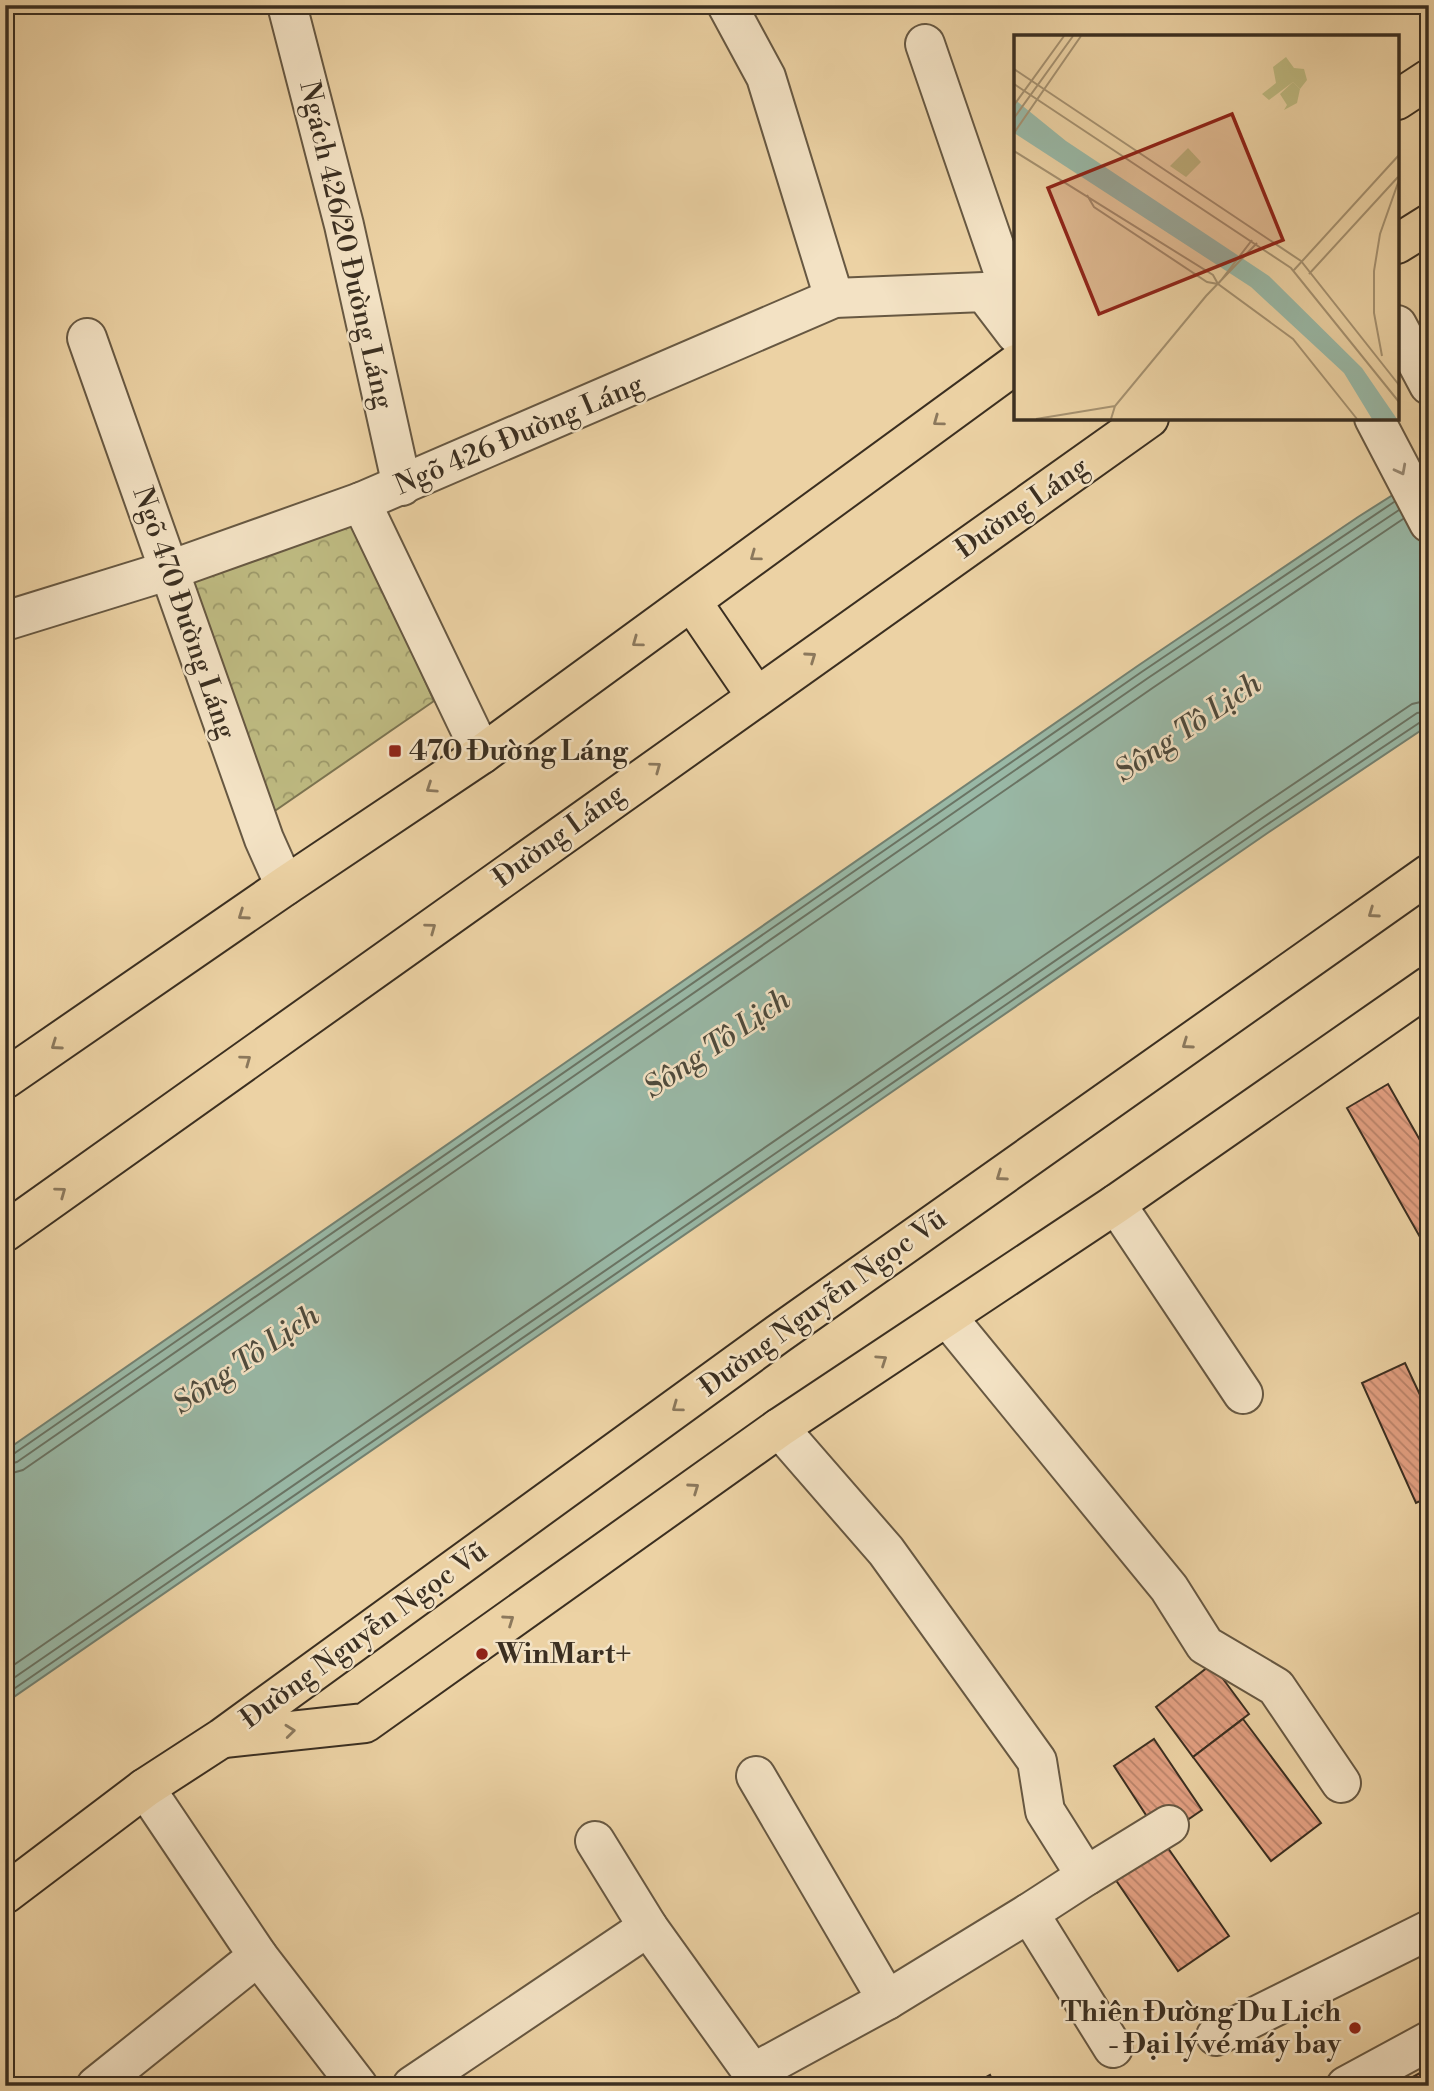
<svg xmlns="http://www.w3.org/2000/svg" width="1434" height="2091" font-family="'Libre Bodoni',serif">
	<defs>
		<pattern id="park-crowns" width="20" height="18" patternUnits="userSpaceOnUse" patternTransform="scale(1.75)"><rect width="20" height="18" fill="#beba81"/><path d="M2 6a3 3 0 1 1 6 0M12 15a3 3 0 1 1 6 0" fill="none" stroke="#9c9869"/></pattern>
		<pattern id="building-back-hatch" width="6" height="6" patternUnits="userSpaceOnUse" patternTransform="scale(1.75)"><rect width="6" height="6" fill="#e3a082"/><path d="M-1 5l2 2M0 0l6 6M5-1l2 2" fill="none" stroke="#b9836a"/></pattern>
	</defs>
	<rect width="100%" height="100%" fill="#ecd2a4"/>
	<filter id="stains"><feTurbulence type="fractalNoise" baseFrequency=".00286" numOctaves="4"/><feColorMatrix values="0 0 0 0 .2 0 0 0 0 .09 0 0 0 0 .02 0 0 0 .5 -.17"/></filter>
	<radialGradient id="worn" r=".72"><stop offset=".6" stop-color="#630" stop-opacity="0"/><stop offset="1" stop-color="#630" stop-opacity=".3"/></radialGradient>
	<path fill="url(#park-crowns)" stroke="#7c7451" stroke-width="2" d="M 342,496 L 434,701 L 266,817 L 158,562 Z"/>
	<path fill="#99b8a6" stroke="#738171" stroke-width="2" d="M 1429,472 L 1429,725 L 1269,832 L 5,1703 L 5,1451 L 1139,665 L 1358,517 Z"/>
	<g fill="none" stroke-linecap="round" stroke-linejoin="round">
		<g stroke="#6a7464" stroke-width="2">
			<path d="M 5,1456 L 12,1455 L 1143,671 L 1394,502"/>
			<path d="M 5,1465 L 17,1462 L 1148,678 L 1399,510"/>
			<path d="M 5,1475 L 23,1470 L 1154,687 L 1403,519"/>
			<path d="M 5,1671 L 1255,810 L 1412,704 L 1429,700"/>
			<path d="M 5,1684 L 1261,819 L 1417,713 L 1429,711"/>
			<path d="M 5,1695 L 1265,826 L 1422,721 L 1429,719"/>
		</g>
	</g>
	<g fill="url(#building-back-hatch)" stroke="#3b2f21" stroke-width="2">
		<path d="M 1388,1084 L 1429,1156 L 1429,1253 L 1347,1108 Z"/>
		<path d="M 1405,1363 L 1429,1414 L 1429,1497 L 1416,1503 L 1362,1383 Z"/>
		<path d="M 1212,1664 L 1249,1714 L 1193,1757 L 1156,1707 Z"/>
		<path d="M 1243,1719 L 1321,1823 L 1271,1861 L 1193,1757 Z"/>
		<path d="M 1154,1739 L 1202,1810 L 1161,1838 L 1114,1766 Z"/>
		<path d="M 1161,1838 L 1229,1936 L 1178,1971 L 1111,1873 Z"/>
		<path d="M 1429,2068 L 1429,2086 L 1399,2086 L 1398,2085 Z"/>
		<path d="M 990,2075 L 995,2086 L 970,2086 Z"/>
	</g>
	<g fill="none" stroke-linecap="round" stroke-linejoin="round">
		<g stroke="#675842" stroke-width="42">
			<g id="minor">
				<path d="M 287,5 L 344,225 L 402,486"/>
				<path d="M 727,5 L 766,77 L 834,298"/>
				<path d="M 925,44 L 1016,309"/>
				<path d="M 1397,325 L 1429,385"/>
				<path d="M 87,338 L 264,839 L 285,886"/>
				<path d="M 1374,418 L 1429,523"/>
				<path d="M 361,502 L 482,754"/>
				<path d="M 5,621 L 170,570 L 361,502 L 834,298 L 984,292 L 1016,334"/>
				<path d="M 1116,1204 L 1243,1394"/>
				<path d="M 947,1317 L 1169,1588 L 1205,1645 L 1276,1687 L 1341,1783"/>
				<path d="M 779,1428 L 886,1551 L 1037,1761 L 1045,1811 L 1086,1876"/>
				<path d="M 756,1776 L 887,2000 L 1029,1913 L 1113,2048"/>
				<path d="M 1029,1913 L 1086,1876 L 1169,1825"/>
				<path d="M 648,1927 L 762,2086"/>
				<path d="M 258,1956 L 358,2086"/>
				<path d="M 1216,2036 L 1429,1930"/>
				<path d="M 753,2073 L 887,2000"/>
				<path d="M 96,2086 L 258,1956 L 145,1788"/>
				<path d="M 412,2086 L 648,1927 L 595,1841"/>
				<path d="M 1346,2086 L 1429,2041"/>
			</g>
		</g>
		<g stroke="#3b2f21" stroke-width="42">
			<g id="major">
				<path d="M 1397,100 L 1429,79"/>
				<path d="M 1397,244 L 1429,224"/>
				<path d="M 692,602 L 756,696"/>
				<path d="M 5,1079 L 285,886 L 482,754 L 1016,364"/>
				<path d="M 5,1232 L 1149,418"/>
				<path d="M 224,1738 L 365,1723 L 779,1428 L 1116,1204 L 1429,986"/>
				<path d="M 5,1894 L 145,1788 L 222,1738 L 778,1334 L 1429,874"/>
			</g>
		</g>
		<use href="#minor" stroke="#f3e2c4" stroke-width="38"/>
		<use href="#major" stroke="#ecd2a4" stroke-width="38"/>
	</g>
	<defs><path id="oneway-chevron" d="M-2-3.5L2.5 0L-2 3.5" fill="none" stroke-width="1.6" stroke-linecap="round" stroke-linejoin="round" transform="scale(1.75)"/></defs>
	<g stroke="#8b785c">
		<use href="#oneway-chevron" transform="translate(938 421) rotate(144)"/>
		<use href="#oneway-chevron" transform="translate(755 556) rotate(144)"/>
		<use href="#oneway-chevron" transform="translate(637 642) rotate(144)"/>
		<use href="#oneway-chevron" transform="translate(811 657) rotate(-35)"/>
		<use href="#oneway-chevron" transform="translate(656 767) rotate(-36)"/>
		<use href="#oneway-chevron" transform="translate(431 788) rotate(146)"/>
		<use href="#oneway-chevron" transform="translate(1373 913) rotate(145)"/>
		<use href="#oneway-chevron" transform="translate(243 915) rotate(145)"/>
		<use href="#oneway-chevron" transform="translate(431 928) rotate(-36)"/>
		<use href="#oneway-chevron" transform="translate(1187 1044) rotate(145)"/>
		<use href="#oneway-chevron" transform="translate(56 1045) rotate(145)"/>
		<use href="#oneway-chevron" transform="translate(246 1060) rotate(-36)"/>
		<use href="#oneway-chevron" transform="translate(1001 1176) rotate(145)"/>
		<use href="#oneway-chevron" transform="translate(61 1192) rotate(-36)"/>
		<use href="#oneway-chevron" transform="translate(882 1360) rotate(-34)"/>
		<use href="#oneway-chevron" transform="translate(677 1407) rotate(144)"/>
		<use href="#oneway-chevron" transform="translate(694 1488) rotate(-35)"/>
		<use href="#oneway-chevron" transform="translate(509 1620) rotate(-35)"/>
		<use href="#oneway-chevron" transform="translate(290 1731) rotate(-6)"/>
	</g>
	<use stroke="#978872" href="#oneway-chevron" transform="translate(1401 470) rotate(62)"/>
	<g fill="#8f2418" stroke="#f3e2c4" stroke-width="2.5">
		<rect x="388" y="744" width="14" height="14" rx="3.5"/>
		<circle cx="482" cy="1654" r="7"/>
		<circle cx="1355" cy="2028" r="7"/>
	</g>
	<g text-anchor="middle" dominant-baseline="central" stroke-width="5" stroke-linejoin="round" paint-order="stroke">
		<g font-size="28" fill="#3b2f21" stroke="#f3e2c4">
			<text transform="translate(346 245) rotate(77)">Ngách 426/20 Đường Láng</text>
			<text transform="translate(519 435) rotate(-23)">Ngõ 426 Đường Láng</text>
			<text transform="translate(1022 508) rotate(-35)">Đường Láng</text>
			<text transform="translate(184 613) rotate(71)">Ngõ 470 Đường Láng</text>
			<text transform="translate(559 836) rotate(-36)">Đường Láng</text>
			<text transform="translate(823 1303) rotate(-36)">Đường Nguyễn Ngọc Vũ</text>
			<text transform="translate(364 1635) rotate(-36)">Đường Nguyễn Ngọc Vũ</text>
		</g>
		<g font-size="28" font-weight="bold" fill="#3b2f21" stroke="#f3e2c4" text-anchor="start">
			<text x="409" y="751">470 Đường Láng</text>
			<text x="496" y="1654">WinMart+</text>
			<text x="1341" y="2012" text-anchor="end">Thiên Đường Du Lịch<tspan x="1341" dy="32">- Đại lý vé máy bay</tspan></text>
		</g>
		<g font-size="30" font-style="italic" fill="#4e4a3c" stroke="#f3e2c4">
			<text transform="translate(1188 728) rotate(-34)">Sông Tô Lịch</text>
			<text transform="translate(717 1044) rotate(-34)">Sông Tô Lịch</text>
			<text transform="translate(246 1360) rotate(-34)">Sông Tô Lịch</text>
		</g>
	</g>
	<g transform="translate(1014 35)">
		<rect width="385" height="385" fill="#ecd2a4"/>
		<path d="M 272,22 L 280,33 L 290,34 L 293,45 L 286,54 L 279,47 L 255,65 L 248,59 L 262,48 L 259,32 Z" fill="#beba81"/>
		<path d="M 279,47 L 286,54 L 283,68 L 270,75 L 273,70 L 266,59 ZM 174,113 L 187,127 L 172,142 L 156,131 Z" fill="#beba81"/>
		<path d="M 0,64 L 52,106 L 255,241 L 348,333 L 383,384 L 358,384 L 330,338 L 237,252 L 0,98 Z" fill="#99b8a6"/>
		<path fill="none" stroke="#a59170" stroke-width="2" d="M 0,34 L 287,226 L 385,350M 0,49 L 277,233 L 385,367M 0,70 L 50,1M 0,83 L 59,1M 0,98 L 67,1M 0,116 L 199,240 L 204,249M 73,160 L 80,172 L 193,247 L 204,249 L 279,304 L 343,384M 280,235 L 385,120M 295,239 L 384,142M 205,248 L 238,205M 368,321 L 360,278 L 360,236 L 366,199 L 385,145M 22,384 L 101,371M 97,384 L 101,371 L 192,261 L 243,208"/>
		<path fill="#8f2418" fill-opacity="0.15" stroke="#8f2418" stroke-width="3.5" d="M 218,79 L 269,205 L 85,279 L 34,153 Z"/>
		<rect width="385" height="385" fill="none" stroke="#3b2f21" stroke-width="3.5"/>
	</g>
	<rect width="1434" height="2091" fill="none" stroke="#ecd2a4" stroke-width="28"/>
	<rect x="7" y="7" width="1420" height="2077" fill="none" stroke="#3b2f21" stroke-width="3.5"/>
	<rect x="14" y="14" width="1406" height="2063" fill="none" stroke="#3b2f21" stroke-width="2"/>
	<rect width="100%" height="100%" filter="url(#stains)"/>
	<rect width="100%" height="100%" fill="url(#worn)"/>
</svg>
